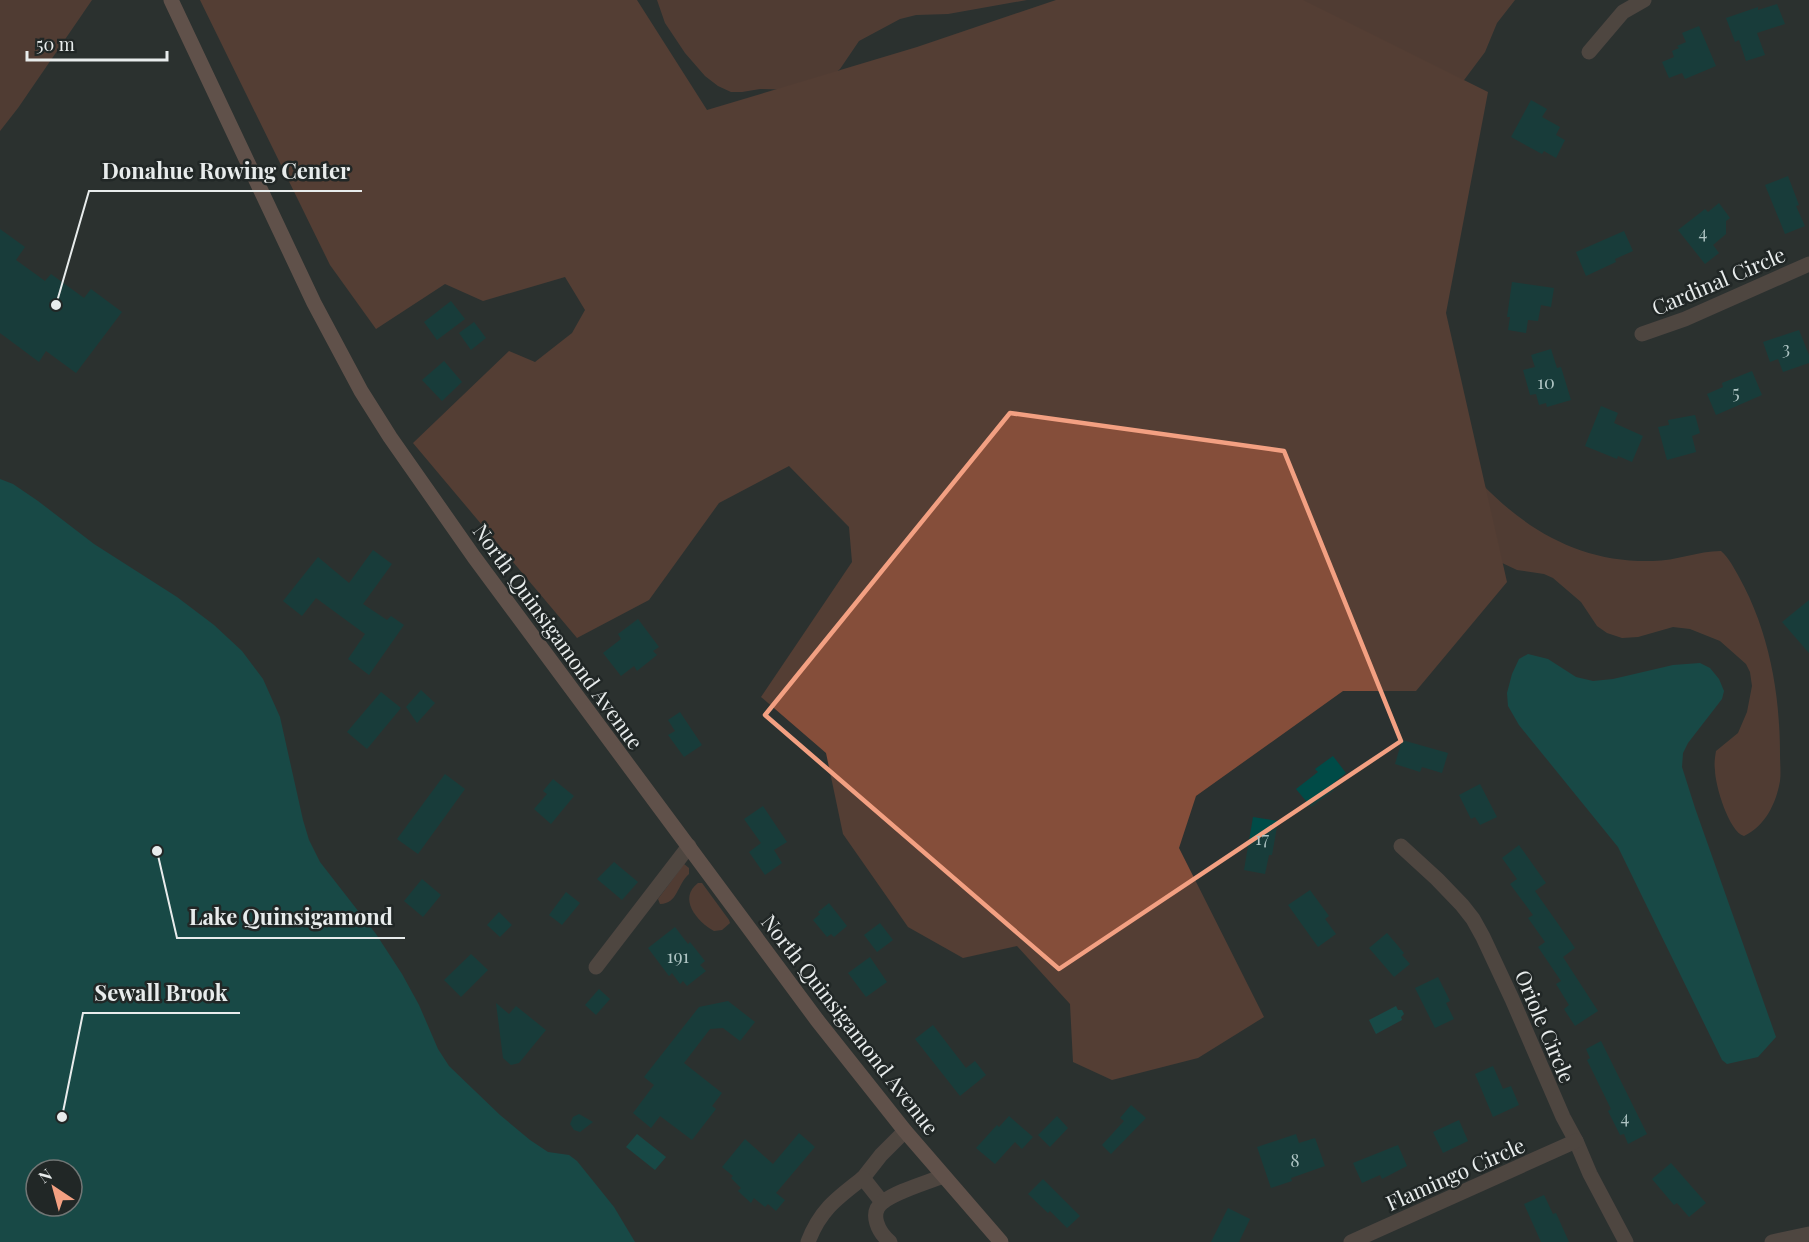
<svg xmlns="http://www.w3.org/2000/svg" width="1809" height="1242" font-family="'Playfair Display',serif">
	<rect width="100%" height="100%" fill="#2b3130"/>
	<g fill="#7d4b39">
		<path d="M 0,0 L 92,0 L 18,108 L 0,131 Z"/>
		<path d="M 657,0 L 1027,0 L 948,14 L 916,15 L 900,19 L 859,41 L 840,69 L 817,88 L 802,90 L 760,89 L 742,92 L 731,92 L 718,86 L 705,76 L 685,53 L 665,23 Z"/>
		<path d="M 1292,0 L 1515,0 L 1497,23 L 1485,52 L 1408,155 Z"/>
		<path d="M 1481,483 C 1528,532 1583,563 1653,561 C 1676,561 1698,551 1721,551 C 1729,558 1734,568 1739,577 C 1769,631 1780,693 1780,754 C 1780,763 1781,773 1780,781 C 1776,804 1765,826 1744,836 C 1729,832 1715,785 1715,770 C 1714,764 1715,757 1716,751 L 1738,733 L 1747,712 L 1752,686 L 1750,672 L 1746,664 L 1720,641 L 1690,629 L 1673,627 L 1638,637 L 1622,638 L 1607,633 L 1597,626 L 1581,602 L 1553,578 L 1544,574 L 1517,570 L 1498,561 Z"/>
		<path d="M 684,864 L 689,868 L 689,874 C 677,884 678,904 660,904 L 658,899 Z"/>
		<path d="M 698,883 L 702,883 L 729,920 L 730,923 L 722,930 L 714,931 C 696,921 678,898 698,883 Z"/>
	</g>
	<path fill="#854e3a" d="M 200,0 L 637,0 L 707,110 L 917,47 L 1056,0 L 1303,0 L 1488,92 L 1446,313 L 1507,582 L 1416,691 L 1343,691 L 1196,796 L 1179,848 L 1264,1017 L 1198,1058 L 1112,1080 L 1073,1062 L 1070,1004 L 1017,946 L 963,958 L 908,927 L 843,834 L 826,753 L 761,697 L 852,562 L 849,527 L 789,466 L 719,503 L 649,600 L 577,638 L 413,443 L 509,351 L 535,362 L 572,333 L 585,310 L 565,277 L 483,301 L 445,284 L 376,329 L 330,265 Z"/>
	<g fill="#006762" fill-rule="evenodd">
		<path d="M 0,479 L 13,484 L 38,501 L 94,544 L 177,597 L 214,625 L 242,651 L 263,679 L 280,717 L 303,820 L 309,840 L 320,862 L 376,934 L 402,974 L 419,1005 L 438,1049 L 449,1066 L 500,1115 L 530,1140 L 548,1152 L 569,1155 L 577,1161 L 614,1207 L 635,1242 L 0,1242 ZM 36,1170 L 72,1170 L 72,1206 L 36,1206 Z"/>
		<path d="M 1528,654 L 1548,659 L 1576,677 L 1593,681 L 1613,679 L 1673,665 L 1700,663 L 1710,668 L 1719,679 L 1724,691 L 1722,699 L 1688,743 L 1683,753 L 1682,767 L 1695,808 L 1776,1037 L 1758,1057 L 1727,1064 L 1722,1060 L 1618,847 L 1519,725 L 1508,706 L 1507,693 L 1512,674 L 1519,659 Z"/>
		<path d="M 1396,1006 L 1398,1010 L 1402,1010 L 1404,1014 L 1401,1017 L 1402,1020 L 1376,1034 L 1369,1020 Z"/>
		<path d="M 637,1134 L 666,1157 L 655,1170 L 626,1147 Z"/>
	</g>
	<g fill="#004b47">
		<path d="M 1777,4 L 1785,24 L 1757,33 L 1765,55 L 1746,61 L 1739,40 L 1735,42 L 1726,18 L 1758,7 L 1758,10 Z"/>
		<path d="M 1699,26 L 1716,66 L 1685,79 L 1682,73 L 1669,78 L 1662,62 L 1674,57 L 1672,51 L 1679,48 L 1677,46 L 1686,42 L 1682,33 Z"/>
		<path d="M 1531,100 L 1547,109 L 1542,117 L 1560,127 L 1556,135 L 1565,140 L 1556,158 L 1544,151 L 1542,154 L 1511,137 Z"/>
		<path d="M 1788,176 L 1799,205 L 1796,206 L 1805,226 L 1785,234 L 1765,185 Z"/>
		<path d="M 1719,203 L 1730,218 L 1726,221 L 1726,234 L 1713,245 L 1719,253 L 1705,264 L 1678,230 L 1705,209 L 1708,212 Z"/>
		<path d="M 0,229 L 25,247 L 16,260 L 45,281 L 51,274 L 84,298 L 91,289 L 122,312 L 76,373 L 46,351 L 39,362 L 0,333 Z"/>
		<path d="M 1624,231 L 1633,251 L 1615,259 L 1616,262 L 1586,276 L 1576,252 Z"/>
		<path d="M 1512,282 L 1554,288 L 1551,307 L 1541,305 L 1538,321 L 1528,320 L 1526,333 L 1508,330 L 1510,317 L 1507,317 Z"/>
		<path d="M 451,301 L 465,319 L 437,340 L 424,322 Z"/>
		<path d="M 474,322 L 486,338 L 471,350 L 459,333 Z"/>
		<path d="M 1799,330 L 1809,355 L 1809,363 L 1783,372 L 1778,359 L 1770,362 L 1763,342 Z"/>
		<path d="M 1551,349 L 1557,368 L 1561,367 L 1571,400 L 1547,407 L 1546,403 L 1539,405 L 1536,394 L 1530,395 L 1523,370 L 1535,367 L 1531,355 Z"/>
		<path d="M 444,361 L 462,382 L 442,401 L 422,380 Z"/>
		<path d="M 1752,371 L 1762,395 L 1716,415 L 1707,394 L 1723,387 L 1722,383 Z"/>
		<path d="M 1601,406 L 1618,413 L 1614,423 L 1643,436 L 1632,462 L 1618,456 L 1617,459 L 1585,446 Z"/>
		<path d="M 1695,415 L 1700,433 L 1692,436 L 1696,452 L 1667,460 L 1658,427 L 1669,425 L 1668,420 Z"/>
		<path d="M 373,550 L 392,564 L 363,604 L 387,620 L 391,616 L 404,625 L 369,675 L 348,659 L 365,634 L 316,598 L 302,616 L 283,601 L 318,557 L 349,583 Z"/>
		<path d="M 1809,600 L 1809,653 L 1782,622 Z"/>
		<path d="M 638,619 L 659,647 L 653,651 L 657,655 L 637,671 L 634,666 L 621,676 L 603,653 L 621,639 L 618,634 Z"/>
		<path d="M 421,690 L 435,703 L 417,723 L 406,707 Z"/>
		<path d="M 381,692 L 401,708 L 367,749 L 347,732 Z"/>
		<path d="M 680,712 L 702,745 L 684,757 L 668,735 L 675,731 L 668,720 Z"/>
		<path d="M 1402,740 L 1448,753 L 1442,773 L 1422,767 L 1420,772 L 1395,764 Z"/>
		<path d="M 1333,756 L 1346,773 L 1330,786 L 1334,790 L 1311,807 L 1296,789 L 1318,772 L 1315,769 Z"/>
		<path d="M 445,774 L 465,789 L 418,854 L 397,839 Z"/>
		<path d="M 553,779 L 574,796 L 551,824 L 534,809 L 547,794 L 543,791 Z"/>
		<path d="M 1480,784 L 1497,817 L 1480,825 L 1475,817 L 1471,819 L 1459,795 Z"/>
		<path d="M 763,806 L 787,842 L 774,850 L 782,863 L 765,875 L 749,852 L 761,843 L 744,819 Z"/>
		<path d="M 1253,817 L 1278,821 L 1272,855 L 1269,855 L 1265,874 L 1244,870 Z"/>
		<path d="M 1519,845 L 1546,883 L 1535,891 L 1575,948 L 1563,957 L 1598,1011 L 1575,1026 L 1564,1009 L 1569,1005 L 1556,984 L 1561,981 L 1538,947 L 1545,942 L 1528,918 L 1533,915 L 1510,884 L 1517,879 L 1502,858 Z"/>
		<path d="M 614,862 L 638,882 L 622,900 L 597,879 Z"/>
		<path d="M 422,879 L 441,895 L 423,917 L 404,901 Z"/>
		<path d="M 1310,890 L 1329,916 L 1325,919 L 1336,934 L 1318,947 L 1288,905 Z"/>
		<path d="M 566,892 L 580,903 L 562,925 L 549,915 Z"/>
		<path d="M 829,903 L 847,926 L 834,937 L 831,934 L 827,937 L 813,920 L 820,914 L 818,912 Z"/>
		<path d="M 499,912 L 512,925 L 500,937 L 487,925 Z"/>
		<path d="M 880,923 L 893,940 L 877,952 L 864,935 Z"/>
		<path d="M 675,927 L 688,944 L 690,942 L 705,961 L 700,965 L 706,971 L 687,986 L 683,981 L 680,984 L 672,973 L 669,976 L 648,948 Z"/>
		<path d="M 1387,933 L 1404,953 L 1402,955 L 1410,964 L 1394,977 L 1369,948 Z"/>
		<path d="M 471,954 L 488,970 L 461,997 L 444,980 Z"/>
		<path d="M 870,957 L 887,982 L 866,997 L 848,973 Z"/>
		<path d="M 1438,977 L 1450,1001 L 1446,1003 L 1454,1019 L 1435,1028 L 1415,988 Z"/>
		<path d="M 599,989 L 610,999 L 596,1015 L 585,1005 Z"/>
		<path d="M 728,1001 L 755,1022 L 740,1041 L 723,1028 L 710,1029 L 684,1063 L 722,1093 L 712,1106 L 716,1109 L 692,1140 L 660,1116 L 651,1128 L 633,1113 L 654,1085 L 644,1077 L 699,1007 Z"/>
		<path d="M 496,1003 L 509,1014 L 516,1006 L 546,1030 L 519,1063 L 511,1065 L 503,1058 Z"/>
		<path d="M 933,1025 L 966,1068 L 975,1061 L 986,1075 L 960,1096 L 915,1039 Z"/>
		<path d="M 1601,1041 L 1647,1134 L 1628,1144 L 1624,1134 L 1620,1135 L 1608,1111 L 1611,1109 L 1587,1060 L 1590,1058 L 1586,1049 Z"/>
		<path d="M 1493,1066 L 1503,1089 L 1511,1086 L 1519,1105 L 1493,1117 L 1475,1074 Z"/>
		<path d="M 1131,1105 L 1146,1118 L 1111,1154 L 1102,1145 L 1124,1121 L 1120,1118 Z"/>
		<path d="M 579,1114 L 593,1122 L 580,1132 L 574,1130 L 570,1124 L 573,1117 Z"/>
		<path d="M 1009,1116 L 1033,1137 L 1022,1149 L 1015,1142 L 995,1164 L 976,1148 L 997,1125 L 999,1127 Z"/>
		<path d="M 1057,1116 L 1068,1128 L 1050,1147 L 1038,1135 Z"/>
		<path d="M 1459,1120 L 1468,1141 L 1443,1153 L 1433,1132 Z"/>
		<path d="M 799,1133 L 815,1147 L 776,1193 L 785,1200 L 776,1211 L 768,1204 L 765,1207 L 754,1198 L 751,1203 L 738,1191 L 741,1188 L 731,1178 L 733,1176 L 722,1167 L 745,1139 L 773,1164 Z"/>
		<path d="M 1296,1134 L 1299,1143 L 1315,1138 L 1325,1166 L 1291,1178 L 1292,1181 L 1271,1188 L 1257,1147 Z"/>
		<path d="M 1398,1145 L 1407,1166 L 1382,1179 L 1380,1175 L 1362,1183 L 1353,1163 Z"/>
		<path d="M 1671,1163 L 1706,1203 L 1689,1217 L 1677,1203 L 1674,1205 L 1652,1179 Z"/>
		<path d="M 1043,1179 L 1080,1216 L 1067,1228 L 1050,1211 L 1048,1213 L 1028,1194 Z"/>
		<path d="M 1544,1195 L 1553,1214 L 1556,1213 L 1569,1242 L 1541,1242 L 1524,1204 Z"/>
		<path d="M 1228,1208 L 1250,1219 L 1239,1242 L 1211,1242 Z"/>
	</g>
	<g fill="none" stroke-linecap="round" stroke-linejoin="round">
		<g stroke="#785f56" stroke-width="15">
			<path d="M 1589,52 L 1623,12 L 1644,0"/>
			<path d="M 1642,334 L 1685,319 L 1809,264"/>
			<path d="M 1401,846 L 1437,879 L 1462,905 L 1473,919 L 1483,937 L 1512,999 L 1563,1117 L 1576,1141 L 1590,1174 L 1626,1242"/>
			<path d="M 596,967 L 689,846"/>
			<path d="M 863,1178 L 881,1155 L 905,1131"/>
			<path d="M 808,1242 C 820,1210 837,1198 863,1178 L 882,1202"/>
			<path d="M 890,1242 C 879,1233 868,1213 883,1202 C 897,1191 926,1183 943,1176"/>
			<path d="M 1351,1242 L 1576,1141"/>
			<path d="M 1772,1242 L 1809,1234"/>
		</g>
		<path stroke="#a1796b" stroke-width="15" d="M 171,0 L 314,303 L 361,391 L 390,437 L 474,557 L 817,1020 L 905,1131 L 1001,1242"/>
	</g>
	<path d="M0 0H1809V1242H0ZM 1010,413 L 1284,451 L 1401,741 L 1059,969 L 765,715 Z" fill="#2b3130" fill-opacity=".55" fill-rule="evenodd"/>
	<path fill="none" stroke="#f3a082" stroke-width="4.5" stroke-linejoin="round" d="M 1010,413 L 1284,451 L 1401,741 L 1059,969 L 765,715 Z"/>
	<g text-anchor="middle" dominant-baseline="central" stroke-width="5" stroke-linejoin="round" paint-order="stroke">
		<g font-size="18" fill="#aec4c3">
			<text x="1703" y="232">4</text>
			<text x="1786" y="348">3</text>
			<text x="1546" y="382">10</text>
			<text x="1736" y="392">5</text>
			<text x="1262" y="838">17</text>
			<text x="678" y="956">191</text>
			<text x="1625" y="1117">4</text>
			<text x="1295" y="1160">8</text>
		</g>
		<g font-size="21" fill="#e8ecec" stroke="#212726">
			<text transform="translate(1718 280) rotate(-23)">Cardinal Circle</text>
			<text transform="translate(559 636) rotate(54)">North Quinsigamond Avenue</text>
			<text transform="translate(851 1024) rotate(52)">North Quinsigamond Avenue</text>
			<text transform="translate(1546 1026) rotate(67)">Oriole Circle</text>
			<text transform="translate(1455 1173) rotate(-24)">Flamingo Circle</text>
		</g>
	</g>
	<path fill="none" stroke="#e8ecec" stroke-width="2" d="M56 305L89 191H362M157 851L177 938H405M62 1117L83 1013H240"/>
	<g fill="#e8ecec" stroke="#212726" stroke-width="2">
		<circle cx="56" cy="305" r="6"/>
		<circle cx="157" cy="851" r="6"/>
		<circle cx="62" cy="1117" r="6"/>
	</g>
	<g font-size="22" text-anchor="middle" font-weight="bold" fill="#e8ecec" stroke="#212726" stroke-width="5" stroke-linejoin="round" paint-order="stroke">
		<text x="226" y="179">Donahue Rowing Center</text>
		<text x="291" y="925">Lake Quinsigamond</text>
		<text x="161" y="1001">Sewall Brook</text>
	</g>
	<g transform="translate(54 1188) rotate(324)"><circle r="28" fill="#212726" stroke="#717675" stroke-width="1.5"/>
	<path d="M0-4.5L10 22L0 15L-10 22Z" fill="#f3a082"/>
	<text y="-9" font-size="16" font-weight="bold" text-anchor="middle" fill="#e8ecec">N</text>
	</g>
	<path d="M27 51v9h140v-9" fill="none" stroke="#e8ecec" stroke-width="3"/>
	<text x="36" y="51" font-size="18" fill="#e8ecec" stroke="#212726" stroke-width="4.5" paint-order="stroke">50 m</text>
</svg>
